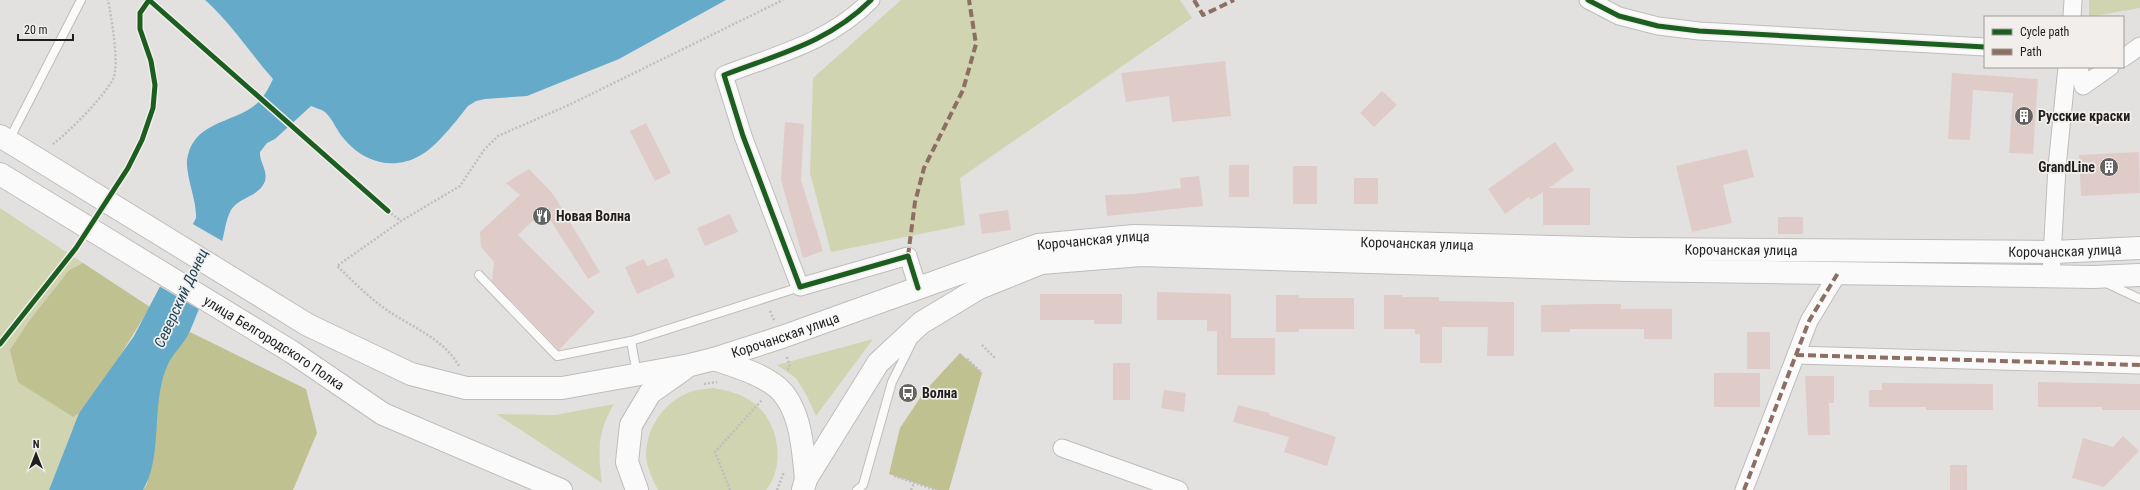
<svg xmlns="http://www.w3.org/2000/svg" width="2140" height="490" font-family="'Roboto Condensed',sans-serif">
	<rect width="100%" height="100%" fill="#e3e1df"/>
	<g fill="#d1d4b0">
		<path d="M 901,0 L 1180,0 L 1192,18 L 960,178 L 965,225 L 831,252 L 810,173 L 813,78 Z"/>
		<path d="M 2089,0 L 2140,0 L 2140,8 L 2089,17 Z"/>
		<path d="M 0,208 L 83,263 L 69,270 L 29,321 L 73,417 L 79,413 L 49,490 L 0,490 Z"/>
		<path d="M 873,339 L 816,416 L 807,396 L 796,378 L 777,365 Z"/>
		<path d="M 714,388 C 729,391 742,394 754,403 C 779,422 786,466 766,490 L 658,490 C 652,479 647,468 646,455 C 646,427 666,399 693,391 C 699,389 707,389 714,388 Z"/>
		<path d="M 614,404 C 597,432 598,452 602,483 L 496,414 L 555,415 Z"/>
	</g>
	<g fill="#bfc190">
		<path d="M 83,263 L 150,307 L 113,367 L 79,413 L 73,417 L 18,382 L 10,350 L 29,321 L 69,270 Z"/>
		<path d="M 190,332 L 306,389 L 317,433 L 293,490 L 143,490 L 147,484 L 158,397 L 165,370 L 171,356 Z"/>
		<path d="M 960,353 L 982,373 L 949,490 L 937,490 L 889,474 L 900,428 L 924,392 Z"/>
	</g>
	<path fill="#66aaca" d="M 205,0 L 726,0 L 619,59 L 527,96 L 485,99 L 476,101 L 468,106 C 457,120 436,147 421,155 C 394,171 365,163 345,140 C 337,132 333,119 325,112 C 321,109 315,108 311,106 L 275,139 L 267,143 L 260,152 C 259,161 268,170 265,181 C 259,197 239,197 231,210 C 225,221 225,233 221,245 C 212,273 202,303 190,331 C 184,345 171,354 166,369 C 151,407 163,457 143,490 L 49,490 L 79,413 L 134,336 L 196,218 C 197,199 183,171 188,155 C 195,126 224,123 246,111 C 260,104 267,92 273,79 C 250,53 231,23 205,0 Z"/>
	<path fill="#e3e1df" d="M 191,223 L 224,242 L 200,310 L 159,286 Z"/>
	<g fill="#dfccc8">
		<path d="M 1225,61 L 1231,116 L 1172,122 L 1169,96 L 1126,102 L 1121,73 Z"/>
		<path d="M 1952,73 L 2038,79 L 2033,154 L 2009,153 L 2013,93 L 1973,90 L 1970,140 L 1948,139 Z"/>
		<path d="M 1382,91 L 1397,105 L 1374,127 L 1360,113 Z"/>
		<path d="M 785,122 L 804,124 L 801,180 L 823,251 L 803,258 L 781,180 Z"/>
		<path d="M 646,123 L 671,173 L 655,181 L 630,131 Z"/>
		<path d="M 1555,142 L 1574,170 L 1549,188 L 1590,188 L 1590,225 L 1543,225 L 1543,192 L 1531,200 L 1529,197 L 1505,214 L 1488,189 Z"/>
		<path d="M 1747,149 L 1754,177 L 1723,185 L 1732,223 L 1692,232 L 1676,166 Z"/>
		<path d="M 2139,152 L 2140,193 L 2081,196 L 2079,155 Z"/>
		<rect x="1229" y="165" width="20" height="32"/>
		<rect x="1293" y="166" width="24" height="38"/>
		<path d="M 529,169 L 553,194 L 600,272 L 588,279 L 544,210 L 518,235 L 595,312 L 559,350 L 492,281 L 494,262 L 481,247 L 480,232 L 520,195 L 506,183 Z"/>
		<path d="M 1199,176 L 1203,206 L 1107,216 L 1105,195 L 1134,194 L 1181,188 L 1180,178 Z"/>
		<rect x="1354" y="178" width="24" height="26"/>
		<path d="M 1008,210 L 1011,230 L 982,234 L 979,214 Z"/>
		<path d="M 730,214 L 738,232 L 705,246 L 697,228 Z"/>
		<rect x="1778" y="217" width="25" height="17"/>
		<path d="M 667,258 L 675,277 L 637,294 L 625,267 L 644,259 L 647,266 Z"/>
		<path d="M 1157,292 L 1231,294 L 1231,338 L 1275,338 L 1275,375 L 1217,375 L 1217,331 L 1207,331 L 1207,320 L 1157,320 Z"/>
		<path d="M 1040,294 L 1122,294 L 1122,324 L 1094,324 L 1094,320 L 1040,320 Z"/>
		<path d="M 1276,295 L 1299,295 L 1299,298 L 1354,298 L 1354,329 L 1299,329 L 1299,332 L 1276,332 Z"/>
		<path d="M 1384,295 L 1402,295 L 1402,297 L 1439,297 L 1439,301 L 1514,302 L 1514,356 L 1487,356 L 1488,327 L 1442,327 L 1442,363 L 1420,363 L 1420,334 L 1415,334 L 1415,329 L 1384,329 Z"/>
		<path d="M 1596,304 L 1621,304 L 1621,309 L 1672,309 L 1672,339 L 1644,339 L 1644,329 L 1570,329 L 1570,332 L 1541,332 L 1541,305 Z"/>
		<rect x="1747" y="332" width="23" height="37"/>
		<rect x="1113" y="363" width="17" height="37"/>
		<rect x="1714" y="373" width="46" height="34"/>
		<path d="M 1805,376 L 1834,376 L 1834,403 L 1829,403 L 1830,435 L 1808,435 Z"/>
		<path d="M 2038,382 L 2140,384 L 2140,410 L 2102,410 L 2102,407 L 2038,407 Z"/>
		<path d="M 1882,383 L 1993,384 L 1993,410 L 1926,410 L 1926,407 L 1869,407 L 1869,390 L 1882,390 Z"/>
		<path d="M 1164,390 L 1186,393 L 1184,412 L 1161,408 Z"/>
		<path d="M 1238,405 L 1270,413 L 1269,415 L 1336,437 L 1327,466 L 1284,452 L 1289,437 L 1233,422 Z"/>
		<path d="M 2123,436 L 2139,451 L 2104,487 L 2072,478 L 2083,438 L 2113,447 Z"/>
		<rect x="1950" y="465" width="17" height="25"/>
	</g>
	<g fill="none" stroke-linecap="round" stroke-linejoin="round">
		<g stroke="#bebdbc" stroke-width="10">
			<g id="lane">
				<path d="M 9,140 L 81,0"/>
				<path d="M 479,275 L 557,356 L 631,341 L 800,287"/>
				<path d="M 2106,283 L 2140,299"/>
				<path d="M 631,341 L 637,374"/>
				<path d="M 857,490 L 863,485 L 892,382 L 912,342"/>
			</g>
		</g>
		<g stroke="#bebdbc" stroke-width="19">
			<g id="street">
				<path d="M 871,0 C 828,43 778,54 724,75 L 743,136 L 800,287 L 908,256 L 918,288"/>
				<path d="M 1588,0 L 1619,16 L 1658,26 L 1699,31 L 1985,47"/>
				<path d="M 2072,17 L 2073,0"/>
				<path d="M 2123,58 L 2140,46"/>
				<path d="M 2079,67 L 2083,86 L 2110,67"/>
				<path d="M 2051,275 L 2057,167 L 2067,67"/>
				<path d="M 1796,355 L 2140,365"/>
				<path d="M 1062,448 L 1179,490"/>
				<path d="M 1744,490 L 1809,321 L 1838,273"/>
			</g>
		</g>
		<g stroke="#bebdbc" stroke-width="24">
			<g id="primary">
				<path id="s1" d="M 0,136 L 308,325 L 411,374 L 466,388 L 562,388 L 690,365 L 714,359 L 782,337 L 1038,245 L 1134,236 L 1630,249 L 2053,252 L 2140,248"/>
				<path id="s2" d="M 0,174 L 292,352 L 383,414 L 561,490"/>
				<path d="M 714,359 C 734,366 756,372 773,384 C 801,403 803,449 806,479"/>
				<path d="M 637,490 L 627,462 L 631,425 L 650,393 L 684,369"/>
				<path d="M 803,490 L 806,479 L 878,363 L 921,323 L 979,288 L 1041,263 L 1141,255 L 1628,270 L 2093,277 L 2140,275"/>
			</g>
		</g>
		<g stroke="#bfbfbf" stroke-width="2.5" stroke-dasharray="2 2" stroke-linecap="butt">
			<path d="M 53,144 C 70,131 103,98 113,79 C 120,65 111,16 108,0"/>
			<path d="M 388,211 L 401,221"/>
			<path d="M 770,311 L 774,320"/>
			<path d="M 982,345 L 996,359"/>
			<path d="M 787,357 L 790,367 L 787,370"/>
			<path d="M 967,359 L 982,373"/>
			<path d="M 459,366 C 442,336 407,326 380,305 C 365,294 351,279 337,266 L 401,221 L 460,186 L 484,150 L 498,136 L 571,104 L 783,0"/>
			<path d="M 704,384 L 717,382"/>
			<path d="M 894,476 L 936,490"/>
			<path d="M 730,490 L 715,452 L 762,400"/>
			<path d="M 777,490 L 784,472"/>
			<path d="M 911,490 L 914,483"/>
		</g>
		<use href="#lane" stroke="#fbfafa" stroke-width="8"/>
		<use href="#street" stroke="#fbfafa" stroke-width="17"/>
		<use href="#primary" stroke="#fbfafa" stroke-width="22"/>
		<g stroke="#8d6e63" stroke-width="4" stroke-dasharray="8 4" stroke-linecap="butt">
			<path d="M 1194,0 L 1203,15 L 1234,0"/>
			<path d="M 908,256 L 915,202 L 924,168 L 963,90 L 976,44 L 969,0"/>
			<path d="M 1796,355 L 2140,365"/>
			<path d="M 1744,490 L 1809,321 L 1838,273"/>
		</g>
		<g stroke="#f1eeeb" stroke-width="8">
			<g id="cycleway">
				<path d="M 149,0 L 388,211"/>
				<path d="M 871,0 C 828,43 778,54 724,75 L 743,136 L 800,287 L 908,256 L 918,288"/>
				<path d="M 1588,0 L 1619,16 L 1658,26 L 1699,31 L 1985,47"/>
				<path d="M 0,344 L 76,248 L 128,168 L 142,140 L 153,108 L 155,85 L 151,61 L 140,29 L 140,13 L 149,0"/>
			</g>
		</g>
		<use href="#cycleway" stroke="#1b5e20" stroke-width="5"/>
	</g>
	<defs>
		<g id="building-disc" transform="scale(1)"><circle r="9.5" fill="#646362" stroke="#f1eeeb"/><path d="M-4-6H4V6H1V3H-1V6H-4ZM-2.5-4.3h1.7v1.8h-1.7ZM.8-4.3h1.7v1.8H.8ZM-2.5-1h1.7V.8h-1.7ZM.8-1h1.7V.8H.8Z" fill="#fff"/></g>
		<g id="restaurant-disc" transform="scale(1)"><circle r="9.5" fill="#646362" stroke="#f1eeeb"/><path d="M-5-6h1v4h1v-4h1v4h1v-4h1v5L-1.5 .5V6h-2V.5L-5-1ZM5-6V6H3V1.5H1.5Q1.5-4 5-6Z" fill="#fff"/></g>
		<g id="bus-disc" transform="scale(1)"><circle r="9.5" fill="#646362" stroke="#f1eeeb"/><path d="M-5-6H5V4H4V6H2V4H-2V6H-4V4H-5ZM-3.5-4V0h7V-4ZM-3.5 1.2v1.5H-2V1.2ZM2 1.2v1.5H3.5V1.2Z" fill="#fff"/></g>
	</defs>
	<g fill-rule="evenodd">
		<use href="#building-disc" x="2024" y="116"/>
		<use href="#building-disc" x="2109" y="167"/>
		<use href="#restaurant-disc" x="542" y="216"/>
		<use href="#bus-disc" x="908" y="393"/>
	</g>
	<g text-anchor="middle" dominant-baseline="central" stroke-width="3.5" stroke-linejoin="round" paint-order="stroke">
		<g font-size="14" font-weight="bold" fill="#201f1e" stroke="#f1eeeb" text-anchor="start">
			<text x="2038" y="116">Русские краски</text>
			<text x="2095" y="167" text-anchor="end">GrandLine</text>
			<text x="556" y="216">Новая Волна</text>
			<text x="922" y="393">Волна</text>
		</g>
		<g font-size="14" fill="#201f1e" stroke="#f1eeeb">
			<text stroke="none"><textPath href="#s1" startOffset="1182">Корочанская улица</textPath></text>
			<text stroke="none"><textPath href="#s1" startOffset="1506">Корочанская улица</textPath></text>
			<text stroke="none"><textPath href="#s1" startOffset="1830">Корочанская улица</textPath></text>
			<text stroke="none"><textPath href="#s1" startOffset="2154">Корочанская улица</textPath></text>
			<text stroke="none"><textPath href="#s1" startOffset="858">Корочанская улица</textPath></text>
			<text stroke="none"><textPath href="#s2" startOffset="322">улица Белгородского Полка</textPath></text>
		</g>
		<g font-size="15" font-style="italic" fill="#1b4358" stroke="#f1eeeb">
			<text transform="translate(181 298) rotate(-65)">Северский Донец</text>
		</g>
	</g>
	<rect x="1984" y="16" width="140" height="52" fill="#f1eeeb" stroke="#9d9b99"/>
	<rect x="1992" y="29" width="20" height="6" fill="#1b5e20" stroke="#9d9b99"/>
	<text x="2020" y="36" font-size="12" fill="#201f1e">Cycle path</text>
	<rect x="1992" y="49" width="20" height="6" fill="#8d6e63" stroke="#9d9b99"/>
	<text x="2020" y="56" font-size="12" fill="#201f1e">Path</text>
	<g transform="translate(36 454)" stroke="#f1eeeb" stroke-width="3" paint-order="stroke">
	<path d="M0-3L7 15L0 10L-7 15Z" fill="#201f1e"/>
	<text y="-6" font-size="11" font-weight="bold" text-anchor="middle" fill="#201f1e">N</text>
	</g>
	<path d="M18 34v6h55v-6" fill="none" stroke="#201f1e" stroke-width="2"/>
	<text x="24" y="34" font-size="12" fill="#201f1e" stroke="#f1eeeb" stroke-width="3" paint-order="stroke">20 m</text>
</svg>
